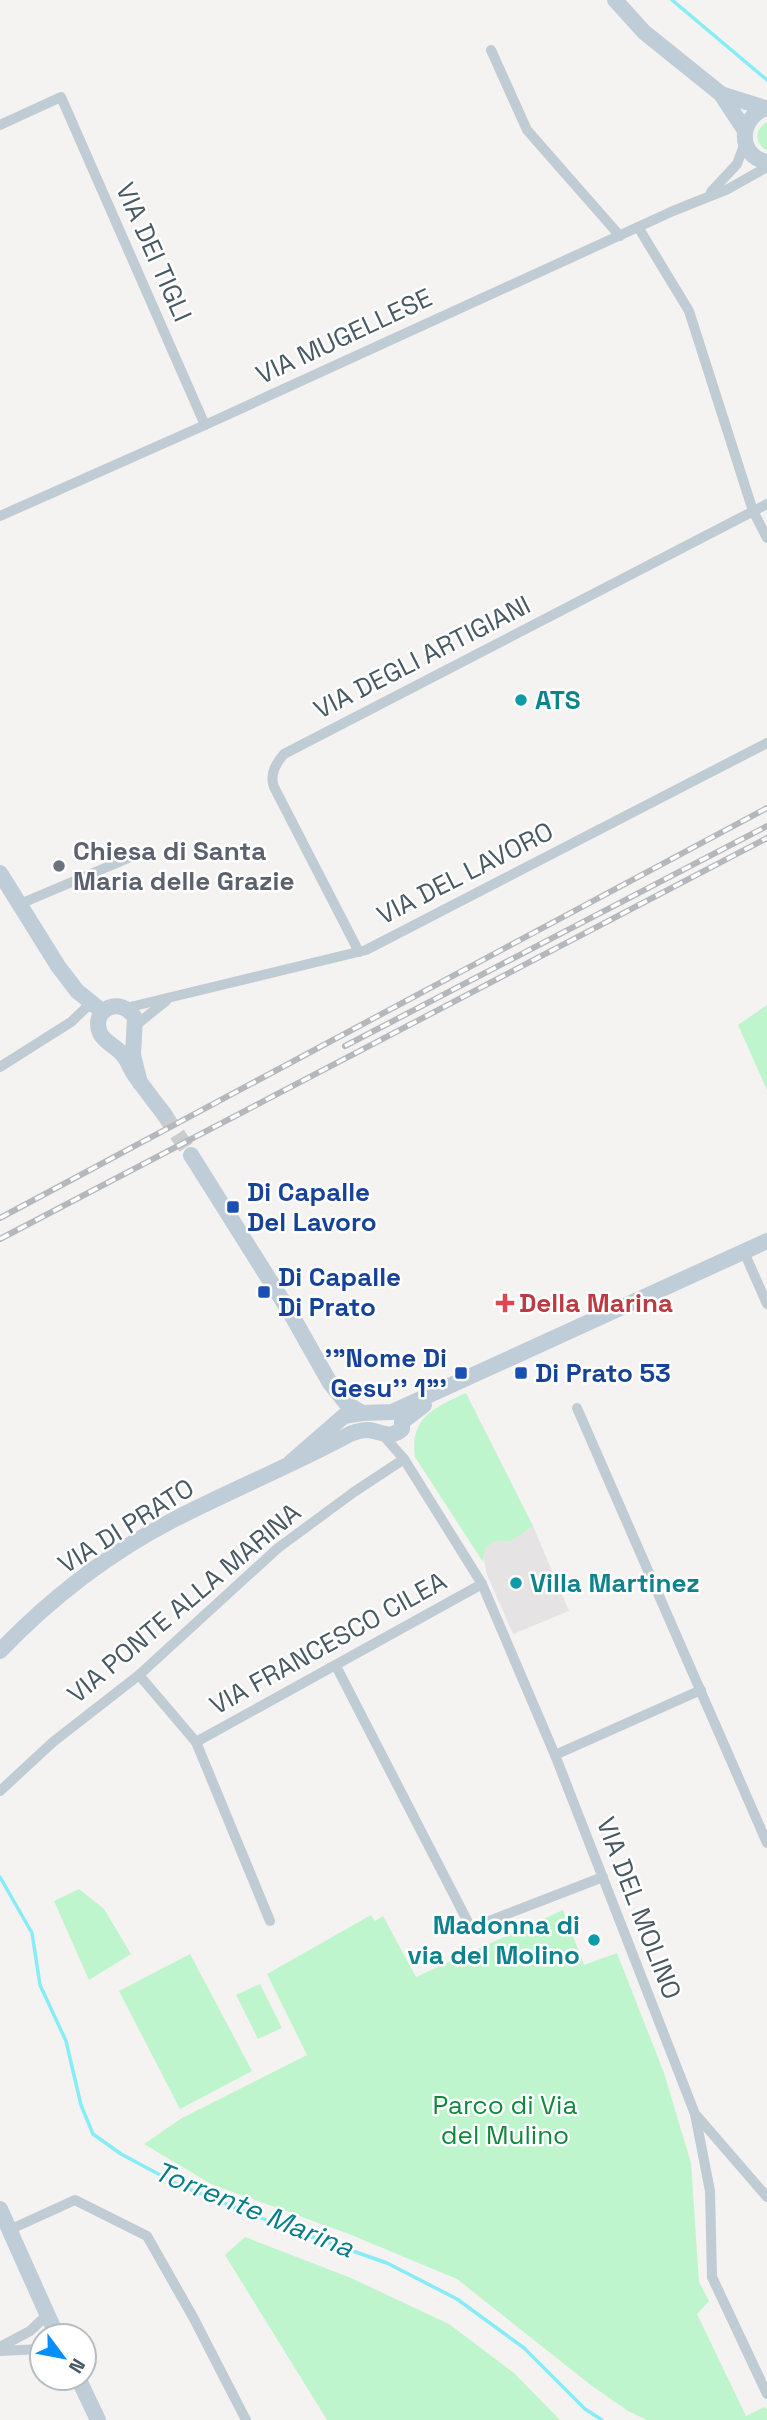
<svg xmlns="http://www.w3.org/2000/svg" width="767" height="2420" font-family="'Space Grotesk',sans-serif">
	<rect width="100%" height="100%" fill="#f5f2f2"/>
	<path fill="#e6e3e4" d="M 533,1526 L 569,1611 L 513,1634 L 487,1575 L 483,1555 L 490,1542 L 497,1540 L 510,1542 Z"/>
	<g fill="#bef5cc">
		<path d="M 767,122 L 767,151 C 754,143 754,129 767,122 Z"/>
		<path d="M 767,1005 L 767,1090 L 738,1025 Z"/>
		<path d="M 466,1393 L 533,1526 L 510,1542 C 493,1538 484,1544 483,1562 L 415,1457 C 409,1418 435,1407 466,1393 Z"/>
		<path d="M 79,1889 L 104,1909 L 131,1954 L 89,1980 L 54,1901 Z"/>
		<path d="M 563,1910 L 584,1965 L 617,1953 L 664,2073 L 691,2163 L 699,2282 L 709,2301 L 697,2314 L 746,2416 L 764,2407 L 767,2409 L 767,2420 L 647,2420 L 628,2411 L 592,2386 L 457,2279 L 349,2234 L 211,2184 L 144,2144 L 182,2118 L 307,2055 L 267,1974 L 371,1915 L 375,1921 L 383,1916 L 416,1977 Z"/>
		<path d="M 190,1954 L 252,2071 L 180,2109 L 119,1991 Z"/>
		<path d="M 260,1984 L 282,2028 L 258,2039 L 236,1995 Z"/>
		<path d="M 245,2237 L 351,2278 L 449,2324 L 514,2373 L 560,2420 L 327,2420 L 225,2255 Z"/>
	</g>
	<g fill="none" stroke-linecap="round" stroke-linejoin="round">
		<g stroke="#86edf6" stroke-width="3.5">
			<path d="M 672,0 L 767,80"/>
			<path d="M 0,1877 L 32,1933 L 40,1985 L 66,2041 L 81,2105 L 93,2134 L 121,2154 L 179,2185 L 276,2224 L 387,2263 L 457,2299 L 524,2348 L 585,2409 L 602,2420"/>
		</g>
		<path stroke="#caccce" stroke-width="16" stroke-dasharray="16 8" stroke-linecap="butt" d="M 164,1114 L 191,1155"/>
		<g stroke="#bfccd3" stroke-width="10">
			<path d="M 491,50 L 527,130 L 620,236"/>
			<path d="M 0,125 L 61,97 L 205,425"/>
			<path d="M 711,192 L 737,164 L 745,143"/>
			<path d="M 638,227 L 689,311 L 753,511 L 767,538"/>
			<path d="M 0,516 L 205,425 L 673,211 L 728,189 L 767,167"/>
			<path d="M 20,904 L 145,851"/>
			<path d="M 359,952 L 274,787 C 269,774 276,763 284,754 L 767,504"/>
			<path d="M 126,1008 L 366,950 L 767,743"/>
			<path d="M 136,1025 L 166,1001"/>
			<path d="M 0,1067 L 71,1022 L 91,1003"/>
			<path d="M 744,1252 L 767,1304"/>
			<path d="M 577,1408 L 767,1843"/>
			<path d="M 382,1434 L 404,1459 L 482,1584 L 555,1755 L 695,2114 L 710,2191 L 712,2277 L 767,2394"/>
			<path d="M 336,1666 L 471,1928 L 603,1877"/>
			<path d="M 139,1675 L 196,1742 L 270,1921"/>
			<path d="M 196,1742 L 482,1584"/>
			<path d="M 555,1755 L 701,1690"/>
			<path d="M 0,1791 L 53,1742 L 139,1675 L 278,1548 L 354,1492 L 404,1459"/>
			<path d="M 697,2116 L 767,2197"/>
			<path d="M 9,2230 L 75,2200 L 147,2236 L 193,2317 L 246,2420"/>
			<path d="M 0,2347 L 30,2331 L 47,2315"/>
			<path d="M 0,2351 L 42,2349"/>
		</g>
		<g stroke="#becdd7" stroke-width="16">
			<path d="M 615,0 L 644,32 L 721,94 L 744,129"/>
			<path d="M 721,94 L 765,108"/>
			<path d="M 767,108 C 739,116 736,156 767,162"/>
			<path d="M 0,873 L 58,966 L 77,991 L 103,1012"/>
			<path d="M 140,1083 L 133,1055 L 135,1018 C 121,995 90,1009 100,1033 C 104,1042 117,1047 123,1055 C 128,1061 130,1068 134,1074 C 144,1088 154,1101 164,1114"/>
			<path d="M 191,1155 L 291,1314 L 330,1383 L 346,1403 L 362,1413"/>
			<path d="M 291,1462 L 344,1416 L 362,1413 L 392,1412 L 767,1241"/>
			<path d="M 0,1651 C 50,1599 111,1552 175,1519 C 233,1489 293,1465 350,1434 C 355,1432 361,1430 368,1430 C 381,1431 390,1440 402,1429 L 402,1422 L 424,1405"/>
			<path d="M 0,2209 L 57,2336"/>
			<path d="M 78,2378 L 98,2420"/>
		</g>
		<g stroke="#b4b8bd" stroke-width="6">
			<g id="rail">
				<path d="M 345,1046 L 767,826"/>
				<path d="M 0,1218 L 767,808"/>
				<path d="M 0,1239 L 767,838"/>
			</g>
		</g>
		<use href="#rail" stroke="#fff" stroke-width="3.5" stroke-dasharray="10" stroke-linecap="butt"/>
	</g>
	<g fill="#0f9aa8" stroke="#fff" stroke-width="2.5">
		<circle cx="521" cy="700" r="7"/>
		<circle cx="516" cy="1583" r="7"/>
		<circle cx="594" cy="1940" r="7"/>
	</g>
	<circle fill="#6b7280" stroke="#fff" stroke-width="2.5" cx="59" cy="866" r="7"/>
	<g fill="#1a4fb4" stroke="#fff" stroke-width="2.5">
		<rect x="226" y="1200" width="14" height="14" rx="3.5"/>
		<rect x="257" y="1285" width="14" height="14" rx="3.5"/>
		<rect x="454" y="1366" width="14" height="14" rx="3.5"/>
		<rect x="514" y="1366" width="14" height="14" rx="3.5"/>
	</g>
	<path fill="#e0444e" stroke="#fff" stroke-width="2.5" d="M501.5 1292.5h7v7h7v7h-7v7h-7v-7h-7v-7h7z"/>
	<g text-anchor="middle" dominant-baseline="central" stroke-width="5" stroke-linejoin="round" paint-order="stroke">
		<g font-size="26" fill="#475962" stroke="#fff">
			<text transform="translate(154 252) rotate(66)">VIA DEI TIGLI</text>
			<text transform="translate(344 336) rotate(-25)">VIA MUGELLESE</text>
			<text transform="translate(422 657) rotate(-27)">VIA DEGLI ARTIGIANI</text>
			<text transform="translate(465 873) rotate(-27)">VIA DEL LAVORO</text>
			<text transform="translate(126 1526) rotate(-32)">VIA DI PRATO</text>
			<text transform="translate(184 1603) rotate(-40)">VIA PONTE ALLA MARINA</text>
			<text transform="translate(328 1643) rotate(-29)">VIA FRANCESCO CILEA</text>
			<text transform="translate(639 1908) rotate(69)">VIA DEL MOLINO</text>
		</g>
		<g font-size="26" font-weight="bold" fill="#0d838f" stroke="#fff" text-anchor="start">
			<text x="535" y="700">ATS</text>
			<text x="530" y="1583">Villa Martinez</text>
			<text x="580" y="1925" text-anchor="end">Madonna di<tspan x="580" dy="30">via del Molino</tspan></text>
		</g>
		<g font-size="26" font-weight="bold" fill="#5b616d" stroke="#fff" text-anchor="start">
			<text x="73" y="851">Chiesa di Santa<tspan x="73" dy="30">Maria delle Grazie</tspan></text>
		</g>
		<g font-size="26" font-weight="bold" fill="#164399" stroke="#fff" text-anchor="start">
			<text x="247" y="1192">Di Capalle<tspan x="247" dy="30">Del Lavoro</tspan></text>
			<text x="278" y="1277">Di Capalle<tspan x="278" dy="30">Di Prato</tspan></text>
			<text x="447" y="1358" text-anchor="end">'"Nome Di<tspan x="447" dy="30">Gesu'' 1"'</tspan></text>
			<text x="535" y="1373">Di Prato 53</text>
		</g>
		<g font-size="26" font-weight="bold" fill="#be3a42" stroke="#fff" text-anchor="start">
			<text x="519" y="1303">Della Marina</text>
		</g>
		<g font-size="26" fill="#0d893c" stroke="#fff">
			<text x="505" y="2105">Parco di Via<tspan x="505" dy="30">del Mulino</tspan></text>
		</g>
		<g font-size="28" font-style="italic" fill="#057e89" stroke="#fff">
			<text transform="translate(254 2209) rotate(22)">Torrente Marina</text>
		</g>
	</g>
	<g transform="translate(63 2357) rotate(122)"><circle r="33" fill="#ffffff" stroke="#b5bdc0" stroke-width="2"/>
	<path d="M0-5L12 26L0 18L-12 26Z" fill="#068ffa"/>
	<text y="-10" font-size="19" font-weight="bold" text-anchor="middle" fill="#475962">N</text>
	</g>
</svg>
